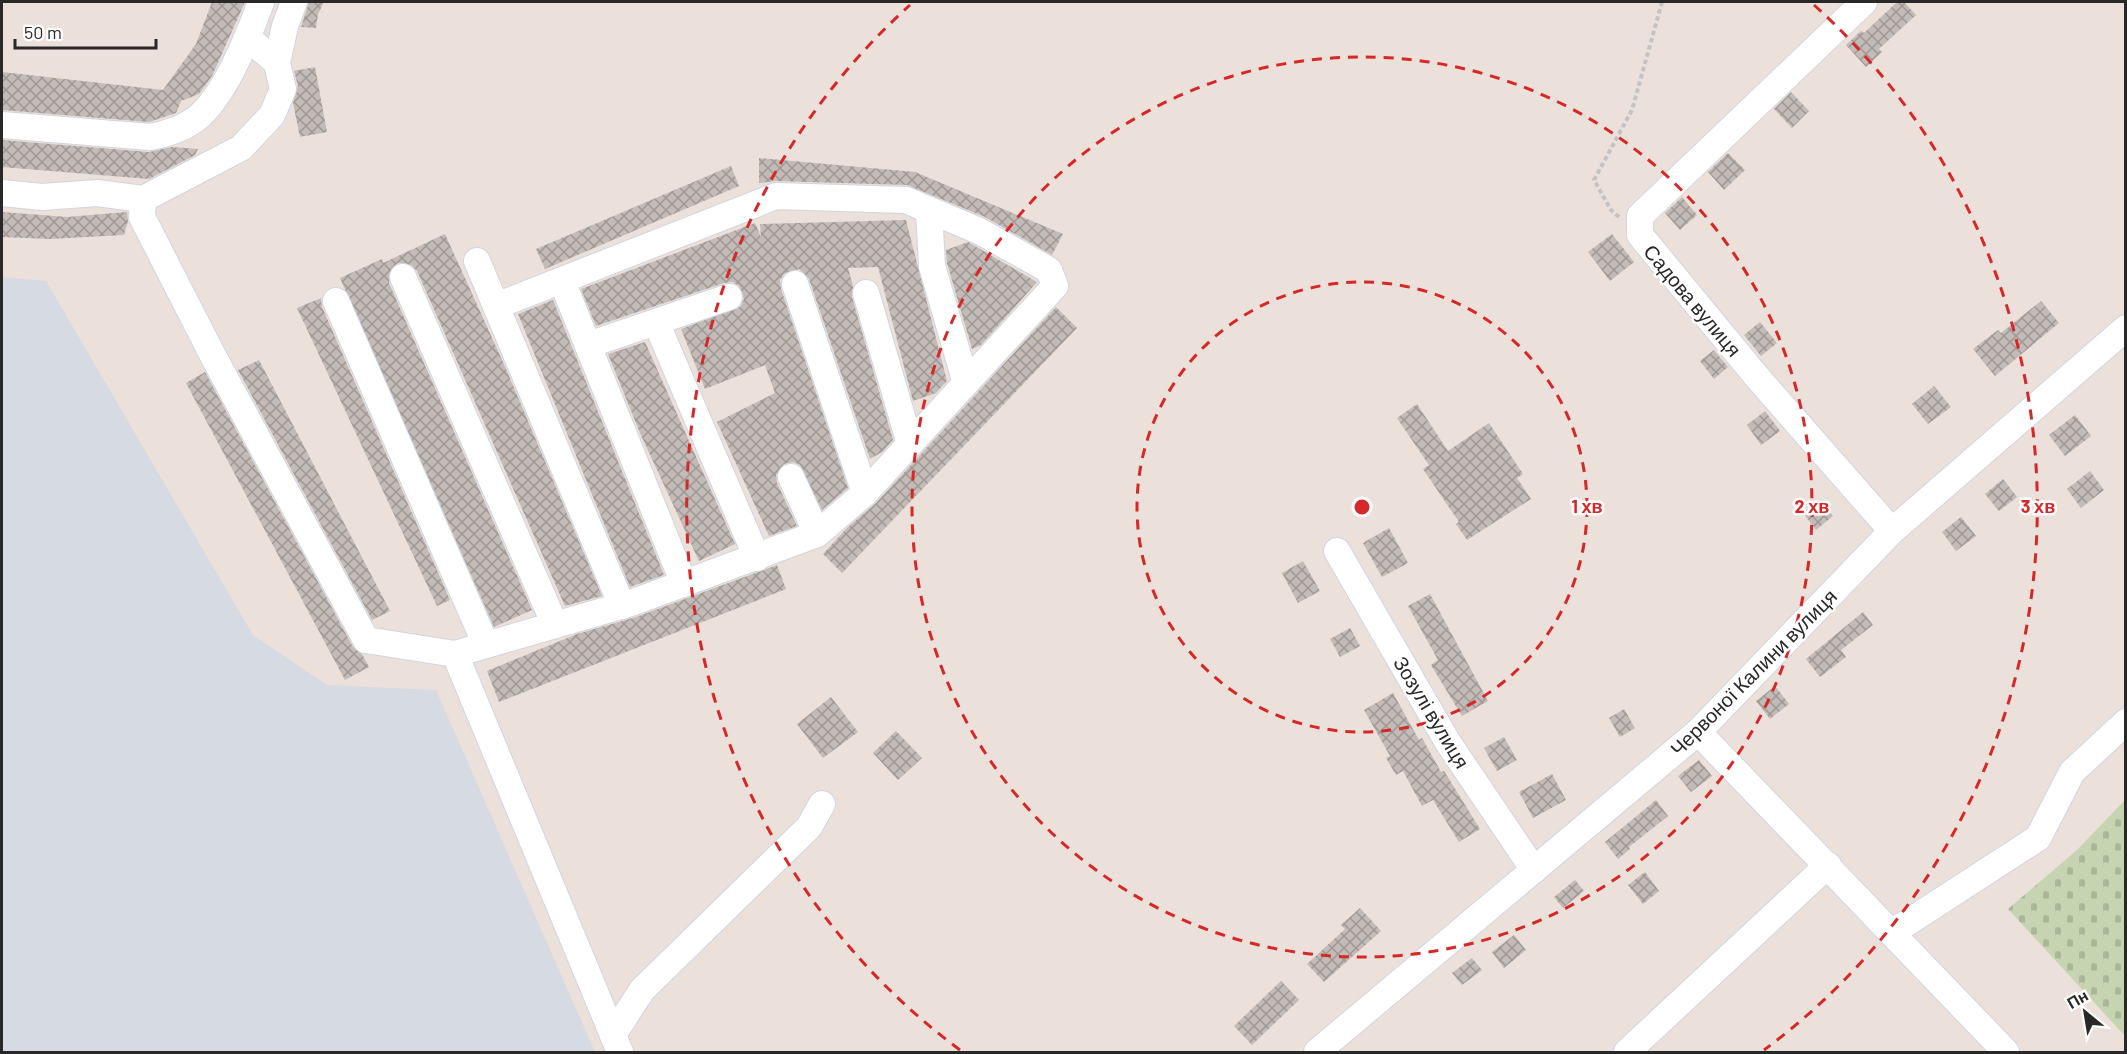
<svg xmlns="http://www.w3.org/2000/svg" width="2127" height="1054" font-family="Barlow,sans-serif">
	<defs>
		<pattern id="cemetery-stones" width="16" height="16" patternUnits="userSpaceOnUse" patternTransform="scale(1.5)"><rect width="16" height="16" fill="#c7d4b1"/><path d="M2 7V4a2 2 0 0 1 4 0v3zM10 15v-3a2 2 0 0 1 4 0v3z" fill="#abb698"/></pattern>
		<pattern id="building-cross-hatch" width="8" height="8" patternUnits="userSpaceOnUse" patternTransform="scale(1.5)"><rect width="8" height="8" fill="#c3bbb7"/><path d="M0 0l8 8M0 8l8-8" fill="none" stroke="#9e9895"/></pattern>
	</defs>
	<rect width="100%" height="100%" fill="#ebe1da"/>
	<path fill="#d5dae3" d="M 2,277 L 46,281 L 253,635 L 327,685 L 436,690 L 595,1052 L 2,1052 Z"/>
	<path fill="url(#cemetery-stones)" d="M 2125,800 L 2125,1036 L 2008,909 L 2077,850 Z"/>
	<g fill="url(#building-cross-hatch)">
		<path d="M 212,2 L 245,2 L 212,76 L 199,94 L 181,101 L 176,113 L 149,122 L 2,110 L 2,72 L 163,90 L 196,44 Z"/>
		<path d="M 309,2 L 324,2 L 318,14 L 316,28 L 301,27 Z"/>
		<path d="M 1897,2 L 1904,2 L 1916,15 L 1879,49 L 1882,52 L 1866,67 L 1846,45 L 1861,31 L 1864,33 Z"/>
		<path d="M 315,67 L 327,132 L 300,137 L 293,103 L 298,86 L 294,71 Z"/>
		<path d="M 1791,92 L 1809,111 L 1792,128 L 1774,109 Z"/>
		<path d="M 2,140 L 149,152 L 172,147 L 198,149 L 195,155 L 149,179 L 2,167 Z"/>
		<path d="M 1728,153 L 1745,170 L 1724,190 L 1708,172 Z"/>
		<path d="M 759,158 L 915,172 L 1063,234 L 1052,255 L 985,217 L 907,185 L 776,181 L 759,183 Z"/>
		<path d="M 731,166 L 739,186 L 545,269 L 536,249 Z"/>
		<path d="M 1682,197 L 1697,215 L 1680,230 L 1665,213 Z"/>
		<path d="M 2,212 L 67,217 L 127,212 L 128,221 L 124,235 L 50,239 L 2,237 Z"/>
		<path d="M 906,220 L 947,381 L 936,393 L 913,401 L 878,267 L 848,268 L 853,286 L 852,297 L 893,440 L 882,452 L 870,459 L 809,279 L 799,269 L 784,274 L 780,280 L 781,289 L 848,488 L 822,510 L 800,465 L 793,462 L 784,464 L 776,475 L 777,483 L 797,526 L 769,536 L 717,422 L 775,393 L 765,365 L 705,389 L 681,329 L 740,307 L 744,299 L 739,286 L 732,282 L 724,283 L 596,326 L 581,289 L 755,223 L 761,237 L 760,224 Z"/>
		<path d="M 445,234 L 503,362 L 602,596 L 565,606 L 417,271 L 411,265 L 398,263 L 391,269 L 389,283 L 532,610 L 494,627 L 340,278 L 382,259 L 383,263 Z"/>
		<path d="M 1612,234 L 1634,262 L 1610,281 L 1588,252 Z"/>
		<path d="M 968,242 L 1037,282 L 981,345 L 972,349 L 947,263 L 946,250 Z"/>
		<path d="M 321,298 L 322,307 L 450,600 L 437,606 L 297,308 Z"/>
		<path d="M 553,300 L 664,575 L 630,587 L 518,314 Z"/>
		<path d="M 2041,301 L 2059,323 L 1995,376 L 1973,349 L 1998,330 L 2001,333 Z"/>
		<path d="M 1056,307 L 1077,328 L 842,573 L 823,554 L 847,528 L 876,503 Z"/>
		<path d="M 1760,322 L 1777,343 L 1761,356 L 1744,335 Z"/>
		<path d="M 645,342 L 735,544 L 699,561 L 640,433 L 608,354 Z"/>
		<path d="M 1714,350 L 1728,367 L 1714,379 L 1700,361 Z"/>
		<path d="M 259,360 L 390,611 L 372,620 L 238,370 Z"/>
		<path d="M 205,372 L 353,647 L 362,654 L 369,667 L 345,680 L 186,383 Z"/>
		<path d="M 1934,386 L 1951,407 L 1928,424 L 1912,404 Z"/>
		<path d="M 1417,404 L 1448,451 L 1489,423 L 1523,474 L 1517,478 L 1531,499 L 1467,540 L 1456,524 L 1459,522 L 1423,469 L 1429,465 L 1397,418 Z"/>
		<path d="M 1765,411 L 1780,431 L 1761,445 L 1747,425 Z"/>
		<path d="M 2075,415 L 2091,436 L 2065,456 L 2049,435 Z"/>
		<path d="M 2090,471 L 2104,490 L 2081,508 L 2067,489 Z"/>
		<path d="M 2003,479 L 2017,497 L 1999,511 L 1985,494 Z"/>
		<path d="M 1820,500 L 1833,516 L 1816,530 L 1803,513 Z"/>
		<path d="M 1961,517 L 1976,536 L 1956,551 L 1942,532 Z"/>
		<path d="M 1389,528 L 1408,563 L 1382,577 L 1363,543 Z"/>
		<path d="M 1303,561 L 1320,591 L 1298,603 L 1282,573 Z"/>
		<path d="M 777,565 L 786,589 L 499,702 L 487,671 L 577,634 L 636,617 Z"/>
		<path d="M 1430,594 L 1488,701 L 1462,716 L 1431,665 L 1438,660 L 1408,606 Z"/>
		<path d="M 1863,612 L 1873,625 L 1841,650 L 1846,657 L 1820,677 L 1806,659 Z"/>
		<path d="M 1350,628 L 1360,646 L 1340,657 L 1330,639 Z"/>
		<path d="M 1775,686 L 1789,704 L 1770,719 L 1756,701 Z"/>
		<path d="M 1393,693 L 1419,740 L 1422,738 L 1441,772 L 1444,771 L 1480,829 L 1459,842 L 1433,800 L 1422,806 L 1403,771 L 1396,775 L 1386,758 L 1390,756 L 1364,710 Z"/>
		<path d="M 831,697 L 858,732 L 823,758 L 797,724 Z"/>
		<path d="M 1624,709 L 1635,728 L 1620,737 L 1609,718 Z"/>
		<path d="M 896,731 L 922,758 L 898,780 L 873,753 Z"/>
		<path d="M 1504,737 L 1517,760 L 1497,771 L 1484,748 Z"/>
		<path d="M 1699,760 L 1712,776 L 1691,792 L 1678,776 Z"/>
		<path d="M 1552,774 L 1566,800 L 1533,818 L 1519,792 Z"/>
		<path d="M 1656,800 L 1668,816 L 1629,847 L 1630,849 L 1618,859 L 1605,842 Z"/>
		<path d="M 1645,872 L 1659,891 L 1643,904 L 1628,885 Z"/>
		<path d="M 1575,880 L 1584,891 L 1563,908 L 1554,897 Z"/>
		<path d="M 1360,908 L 1381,931 L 1324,982 L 1307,964 L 1345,929 L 1341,925 Z"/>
		<path d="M 1514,935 L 1526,950 L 1504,968 L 1492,952 Z"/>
		<path d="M 1472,958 L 1482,970 L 1462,985 L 1452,973 Z"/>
		<path d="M 1281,981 L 1299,1000 L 1252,1045 L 1234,1026 Z"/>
	</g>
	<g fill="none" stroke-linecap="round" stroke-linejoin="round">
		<g stroke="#cfd5e1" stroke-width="28">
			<g id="minor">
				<path d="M 1864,2 L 1640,216 L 1640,235 L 1757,377 L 1892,531"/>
				<path d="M 248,38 L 277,63 L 283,89 L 272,115 L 241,148 L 143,199 L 142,217 L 211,352 L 366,640 L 455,654 L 620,1052"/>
				<path d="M 277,63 L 285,26 L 294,2"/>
				<path d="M 2,125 L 150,137 C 166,134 180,130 193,121 C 223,101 249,35 261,2"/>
				<path d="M 2,193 L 42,197 L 97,193 L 143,199"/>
				<path d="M 929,210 L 932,266 L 966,383"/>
				<path d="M 477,261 L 622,606"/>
				<path d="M 403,277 L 555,625"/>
				<path d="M 562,281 L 684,584"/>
				<path d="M 795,284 L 865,493"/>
				<path d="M 866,293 L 910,444"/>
				<path d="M 336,301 L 486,645"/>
				<path d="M 656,322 L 757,558"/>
				<path d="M 588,345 L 729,297"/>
				<path d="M 791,477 L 817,534"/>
				<path d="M 1337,551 L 1447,741 L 1534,870"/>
				<path d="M 455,654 L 631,603 L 817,534 L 865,493 L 1055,286 L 1049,270 L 979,231 L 906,200 L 776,196 L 496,306"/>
				<path d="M 1698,732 L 2006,1052"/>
				<path d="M 1893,932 L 2038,838 L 2072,772 L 2126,722"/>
				<path d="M 613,1035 L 642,990 L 809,827 L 822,804"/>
				<path d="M 1317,1052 L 1698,732 L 1892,531 L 2126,328"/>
				<path d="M 1627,1052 L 1828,865"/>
			</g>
		</g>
		<path stroke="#c3c3c3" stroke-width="4" stroke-dasharray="4.5 3" stroke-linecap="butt" d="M 1619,217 L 1611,210 L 1594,180 L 1632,110 L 1662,2"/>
		<use href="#minor" stroke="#fff" stroke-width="26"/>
	</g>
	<g fill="none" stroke="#d62828" stroke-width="3" stroke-dasharray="10 8">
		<circle cx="1362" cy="507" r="225"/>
		<circle cx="1362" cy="507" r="450"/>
		<path d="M960 1050A676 676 0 0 1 910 5M1814 5A676 676 0 0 1 1764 1050"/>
	</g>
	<g text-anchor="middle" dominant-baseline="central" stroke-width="5" stroke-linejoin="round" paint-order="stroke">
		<g font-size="20" fill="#282828" stroke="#fff">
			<text transform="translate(1693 300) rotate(50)">Садова вулиця</text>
			<text transform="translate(1753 672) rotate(-45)">Червоної Калини вулиця</text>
			<text transform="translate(1432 712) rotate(59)">Зозулі вулиця</text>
		</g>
	</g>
	<circle cx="1362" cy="507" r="9" fill="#d62828" stroke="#fff" stroke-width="3"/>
	<g font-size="18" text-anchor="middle" font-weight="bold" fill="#d62828" stroke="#fff" stroke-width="5" stroke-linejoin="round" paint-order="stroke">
		<text x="1587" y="513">1 хв</text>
		<text x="1812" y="513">2 хв</text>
		<text x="2038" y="513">3 хв</text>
	</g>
	<rect width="2127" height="1054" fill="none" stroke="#282828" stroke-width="6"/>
	<g transform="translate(2085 1012) rotate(330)" stroke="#ffffff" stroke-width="4.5" paint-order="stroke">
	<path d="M0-4.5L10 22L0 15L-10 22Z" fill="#282828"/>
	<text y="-9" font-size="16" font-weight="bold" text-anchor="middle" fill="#282828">Пн</text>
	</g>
	<path d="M15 39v9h141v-9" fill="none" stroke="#282828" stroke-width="3"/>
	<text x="24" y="39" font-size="18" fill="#282828" stroke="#ffffff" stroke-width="4.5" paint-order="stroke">50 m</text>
</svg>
